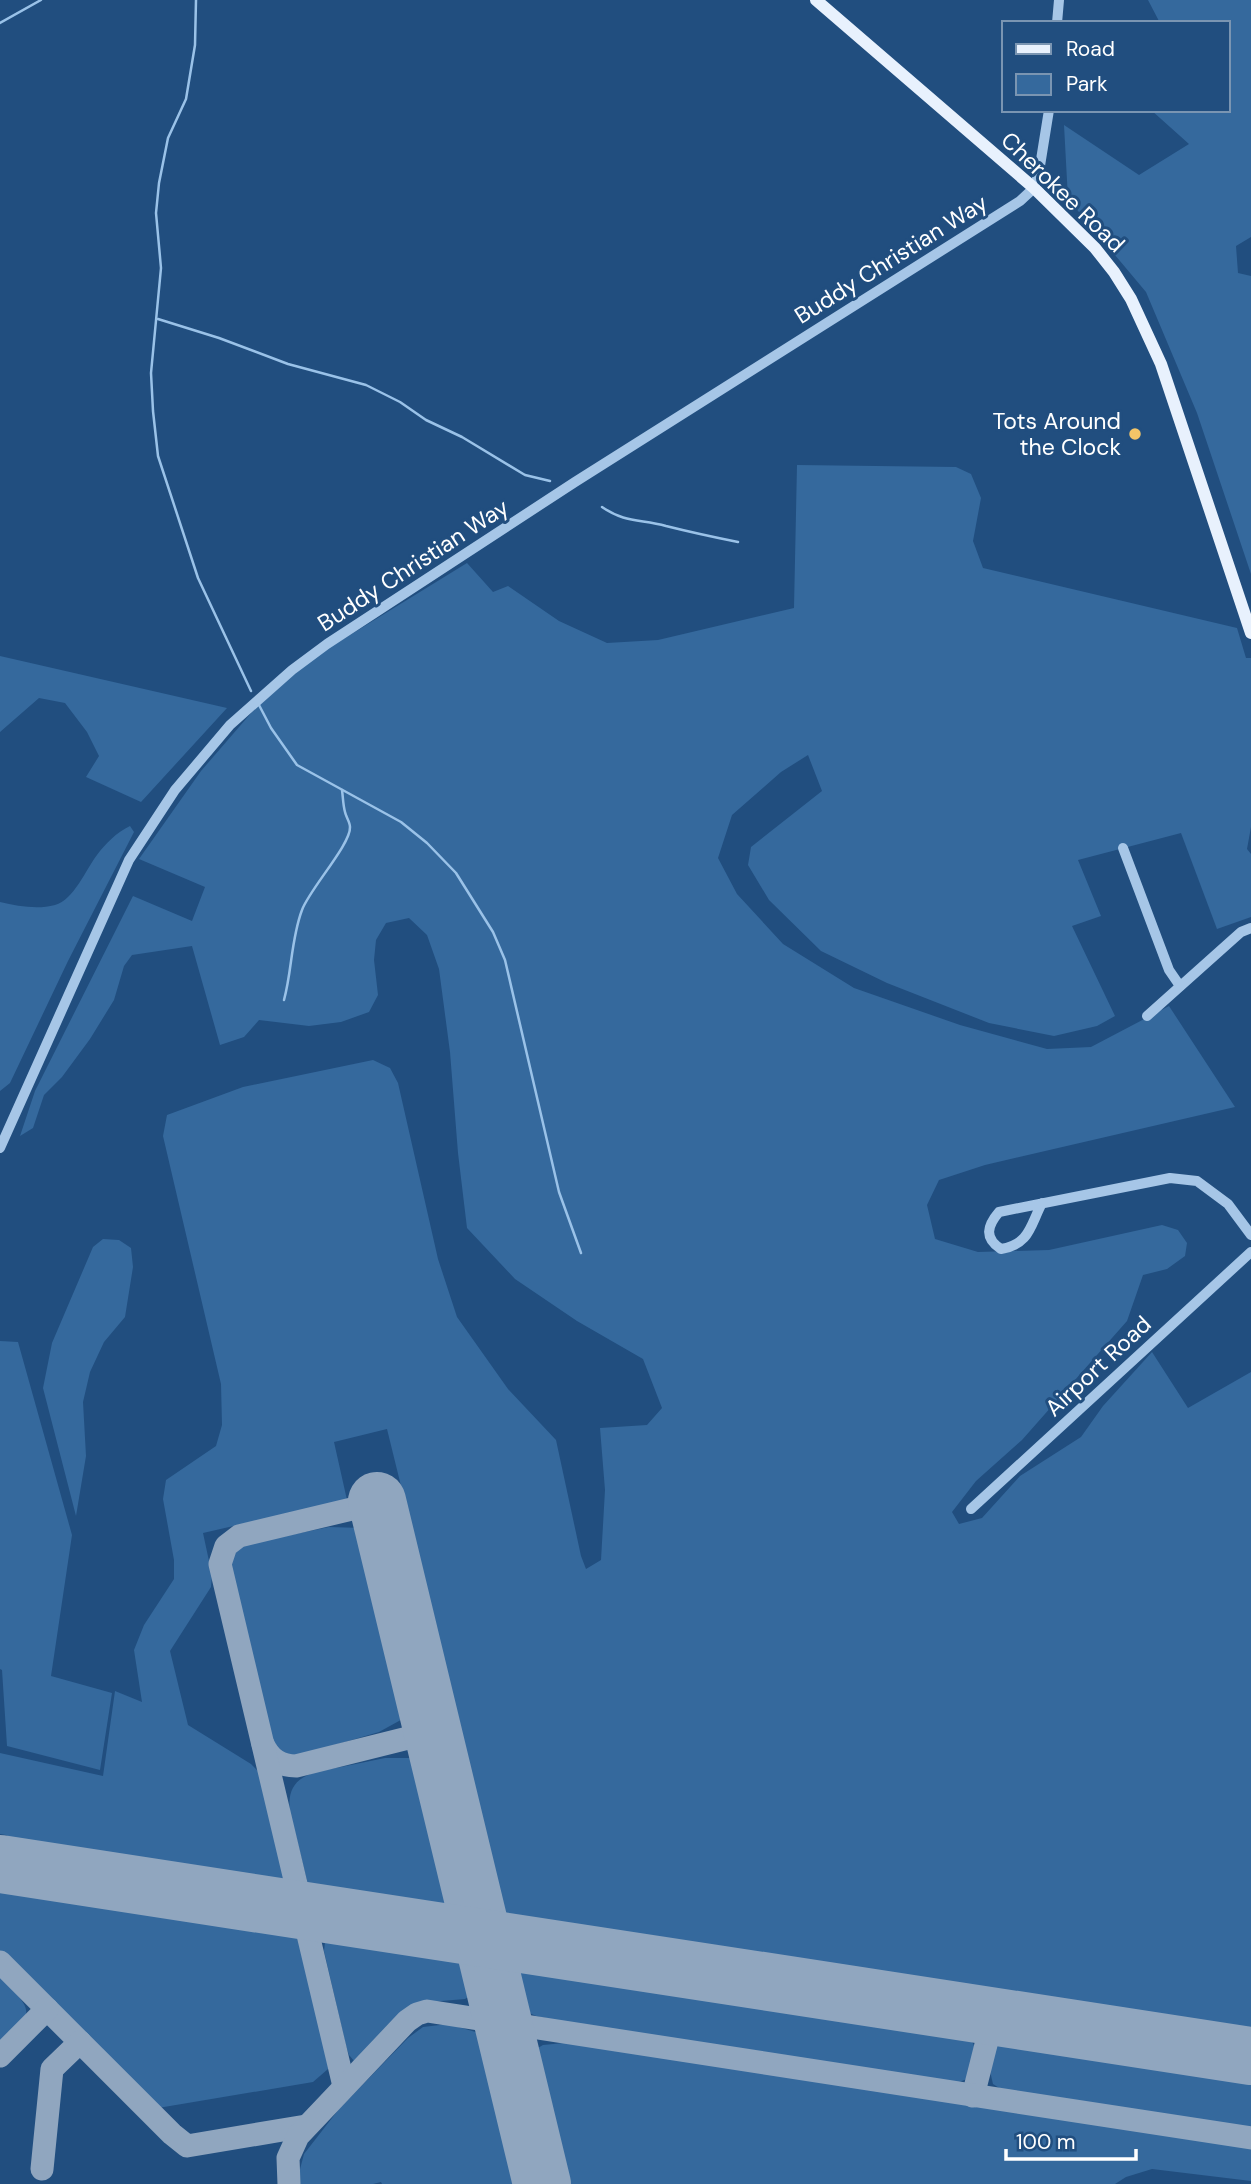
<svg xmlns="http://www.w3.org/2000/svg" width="1251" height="2184" font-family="'DM Sans',sans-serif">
	<rect width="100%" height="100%" fill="#214e7f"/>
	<g fill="#35699d">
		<path d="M 1148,0 L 1251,0 L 1251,237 L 1236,246 L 1238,273 L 1251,276 L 1251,574 L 1197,413 L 1146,292 L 1068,199 L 1064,125 L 1139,175 L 1189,144 L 1151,110 L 1228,110 L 1228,23 L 1160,23 Z"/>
		<path d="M 797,465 L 956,467 L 971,474 L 981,498 L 973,541 L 983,568 L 1237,628 L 1246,658 L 1251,658 L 1251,827 L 1247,849 L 1251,854 L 1251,917 L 1217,929 L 1181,833 L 1078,860 L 1101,916 L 1072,926 L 1115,1016 L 1097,1026 L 1054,1036 L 989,1023 L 887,983 L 821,951 L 769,900 L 748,865 L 751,847 L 822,791 L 808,755 L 781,772 L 732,815 L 718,858 L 737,894 L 783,944 L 854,988 L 960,1025 L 1047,1049 L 1091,1047 L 1169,1006 L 1235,1107 L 985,1165 L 939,1180 L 927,1205 L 935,1239 L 978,1252 L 1049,1250 L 1162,1225 L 1178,1230 L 1187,1243 L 1185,1256 L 1167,1269 L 1143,1275 L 1127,1321 L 1022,1440 L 976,1481 L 952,1512 L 959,1524 L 982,1518 L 1020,1476 L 1081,1437 L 1103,1406 L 1152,1352 L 1188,1408 L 1251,1372 L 1251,2038 L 500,1922 L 394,1488 L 401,1486 L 387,1429 L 334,1442 L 347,1500 L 203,1533 L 212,1575 L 211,1587 L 170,1651 L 188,1725 L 251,1764 L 260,1773 L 287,1879 L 284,1889 L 28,1849 L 6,1835 L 0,1834 L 0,1753 L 103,1776 L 115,1691 L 142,1702 L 134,1650 L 144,1625 L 174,1579 L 174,1560 L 163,1499 L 166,1480 L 216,1446 L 222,1425 L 221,1384 L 163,1136 L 167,1115 L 243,1087 L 373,1060 L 390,1068 L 398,1083 L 438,1259 L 457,1317 L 508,1389 L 556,1440 L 581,1556 L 586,1569 L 601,1560 L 605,1490 L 600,1428 L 647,1425 L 662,1408 L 643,1359 L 577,1321 L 515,1279 L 467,1228 L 458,1153 L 450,1052 L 439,969 L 427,935 L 409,918 L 386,923 L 376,940 L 374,960 L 378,995 L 369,1012 L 341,1022 L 309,1026 L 259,1020 L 244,1037 L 220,1045 L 192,946 L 132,955 L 124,966 L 114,1000 L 90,1039 L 62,1077 L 44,1095 L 33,1128 L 20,1136 L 35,1091 L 133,896 L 192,921 L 205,887 L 139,859 L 201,771 L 252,712 L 311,659 L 467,563 L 493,592 L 508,586 L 559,621 L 607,643 L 658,640 L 794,608 Z"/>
		<path d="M 0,656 L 227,708 L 141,802 L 86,777 L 99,756 L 87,732 L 65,703 L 39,698 L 0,732 Z"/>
		<path d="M 130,826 L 134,832 L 68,961 L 10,1083 L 0,1091 L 0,902 C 18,906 37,910 55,905 C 74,900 86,869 97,855 C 106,843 116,833 130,826 Z"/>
		<path d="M 103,1239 L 119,1240 L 131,1248 L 133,1267 L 125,1317 L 104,1342 L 90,1372 L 83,1402 L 86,1456 L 76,1516 L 43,1388 L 52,1343 L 93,1247 Z"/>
		<path d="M 0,1341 L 18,1342 L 72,1535 L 51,1676 L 112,1693 L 100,1770 L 7,1746 L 2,1670 L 0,1669 Z"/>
		<path d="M 329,1527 L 362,1528 L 364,1532 L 408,1716 L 379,1732 L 294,1757 L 282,1754 L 273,1743 L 231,1567 C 229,1555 235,1548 247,1544 Z"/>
		<path d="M 385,1758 L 417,1758 L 420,1761 L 457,1916 L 310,1893 L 290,1812 C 285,1775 313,1772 341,1767 C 356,1764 370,1761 385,1758 Z"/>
		<path d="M 16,1886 L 296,1930 L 299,1934 L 328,2054 L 328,2069 L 313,2082 L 158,2108 L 0,1955 L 0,1893 Z"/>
		<path d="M 330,1935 L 467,1958 L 475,1992 L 465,1999 L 418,2003 L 404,2010 L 355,2062 L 349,2055 L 346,2046 L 324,1951 L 325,1942 Z"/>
		<path d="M 511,1965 L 960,2032 C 980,2040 979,2063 967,2079 L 954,2084 L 588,2027 L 536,2016 L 521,2009 Z"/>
		<path d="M 0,1977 C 35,2012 35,2013 0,2047 Z"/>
		<path d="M 448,2024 L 486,2035 L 523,2184 L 382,2184 L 381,2182 L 373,2184 L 300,2184 L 299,2173 L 304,2154 L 339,2109 L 408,2038 L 423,2027 Z"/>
		<path d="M 1010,2039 L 1251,2076 L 1251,2131 L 1004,2091 L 993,2084 L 989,2067 L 995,2046 L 1004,2040 Z"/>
		<path d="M 564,2043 L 624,2048 L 1251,2145 L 1251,2181 L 1152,2169 L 1126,2177 L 1115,2184 L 563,2184 L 531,2052 L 543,2045 Z"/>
	</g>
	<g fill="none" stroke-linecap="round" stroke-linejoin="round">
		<g stroke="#9ac2e8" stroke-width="2.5">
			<path d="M 196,0 L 195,45 L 186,99 L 168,138 L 159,183 L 156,213 L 161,268 L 151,373 L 153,411 L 158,456 L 198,578 L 251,691"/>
			<path d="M 0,23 L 41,0"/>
			<path d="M 158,319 L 219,338 L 288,364 L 366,385 L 400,402 L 426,420 L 462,437 L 525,475 L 550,481"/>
			<path d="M 602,507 C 625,523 641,519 666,526 C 690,532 713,537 738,542"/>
			<path d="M 259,705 L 271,728 L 297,765 L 401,822 L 427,843 L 456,873 L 493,932 L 505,960 L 559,1192 L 581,1253"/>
			<path d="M 284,1000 C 292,971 291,939 302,910 C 309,890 351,844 350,827 C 350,822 346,817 345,812 C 343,805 343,797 342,790"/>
		</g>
		<g stroke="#90a6bf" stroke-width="23">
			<path d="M 263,1744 C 270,1759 280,1766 296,1766 L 432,1732"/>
			<path d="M 0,1962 L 172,2134 L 187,2146 L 306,2126"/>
			<path d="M 0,2056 L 47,2009"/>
			<path d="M 344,2086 L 220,1564 L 226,1546 L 239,1536 L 377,1503"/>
			<path d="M 973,2096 L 993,2017"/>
			<path d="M 42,2169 L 52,2069 L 80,2042"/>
			<path d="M 289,2184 L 288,2158 L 298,2136 L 407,2021 L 417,2014 L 427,2011 L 1251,2138"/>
		</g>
		<g stroke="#90a6bf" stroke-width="58">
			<path d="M 377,1501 L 542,2184"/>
			<path d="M 0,1864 L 1251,2056"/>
		</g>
		<g stroke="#a6c6e7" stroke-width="10">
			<path d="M 1057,23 L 1059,0"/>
			<path d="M 1123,848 L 1169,970 L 1180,986"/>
			<path d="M 1147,1016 L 1241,932 L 1251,928"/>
			<path d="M 0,1148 L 129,860 L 175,790 L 230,725 L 292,670 L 327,644 L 575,482 L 1020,201 L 1034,188 L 1039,172 L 1049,110"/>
			<path d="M 1042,1203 C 1030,1226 1030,1244 1001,1249 C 984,1238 987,1226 999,1212 L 1170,1178 L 1197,1181 L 1228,1204 L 1251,1235"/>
			<path d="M 971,1509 L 1251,1252"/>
		</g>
		<path stroke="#e8f1fd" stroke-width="12" d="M 816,0 L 1034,188 L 1095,248 L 1114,272 L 1131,299 L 1161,364 L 1251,633"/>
	</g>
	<circle fill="#f3c568" stroke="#214e7f" stroke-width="2.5" cx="1135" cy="434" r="7"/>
	<g text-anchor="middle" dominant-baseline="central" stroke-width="6" stroke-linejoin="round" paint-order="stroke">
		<g font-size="23" fill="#fff" stroke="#214e7f">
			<text transform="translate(1063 192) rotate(44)">Cherokee Road</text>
			<text transform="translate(891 259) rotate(-32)">Buddy Christian Way</text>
			<text transform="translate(413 565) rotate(-33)">Buddy Christian Way</text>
			<text transform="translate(1098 1366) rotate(-43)">Airport Road</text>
		</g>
		<g font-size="23" fill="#fff" stroke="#214e7f" text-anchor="end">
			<text x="1121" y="421">Tots Around<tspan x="1121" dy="26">the Clock</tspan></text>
		</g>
	</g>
	<rect x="1002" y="21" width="228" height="91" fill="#214e7f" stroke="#7a95b2" stroke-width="2"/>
	<rect x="1016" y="44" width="35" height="10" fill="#e8f1fd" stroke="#7a95b2" stroke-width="2"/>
	<text x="1066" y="56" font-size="21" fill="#ffffff">Road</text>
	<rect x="1016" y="74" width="35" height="21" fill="#35699d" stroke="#7a95b2" stroke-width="2"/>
	<text x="1066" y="91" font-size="21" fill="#ffffff">Park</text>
	<path d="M1006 2149v10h130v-10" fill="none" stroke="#ffffff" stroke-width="3.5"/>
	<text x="1016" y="2149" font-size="21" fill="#ffffff" stroke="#214e7f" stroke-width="5" paint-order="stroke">100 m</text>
</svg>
